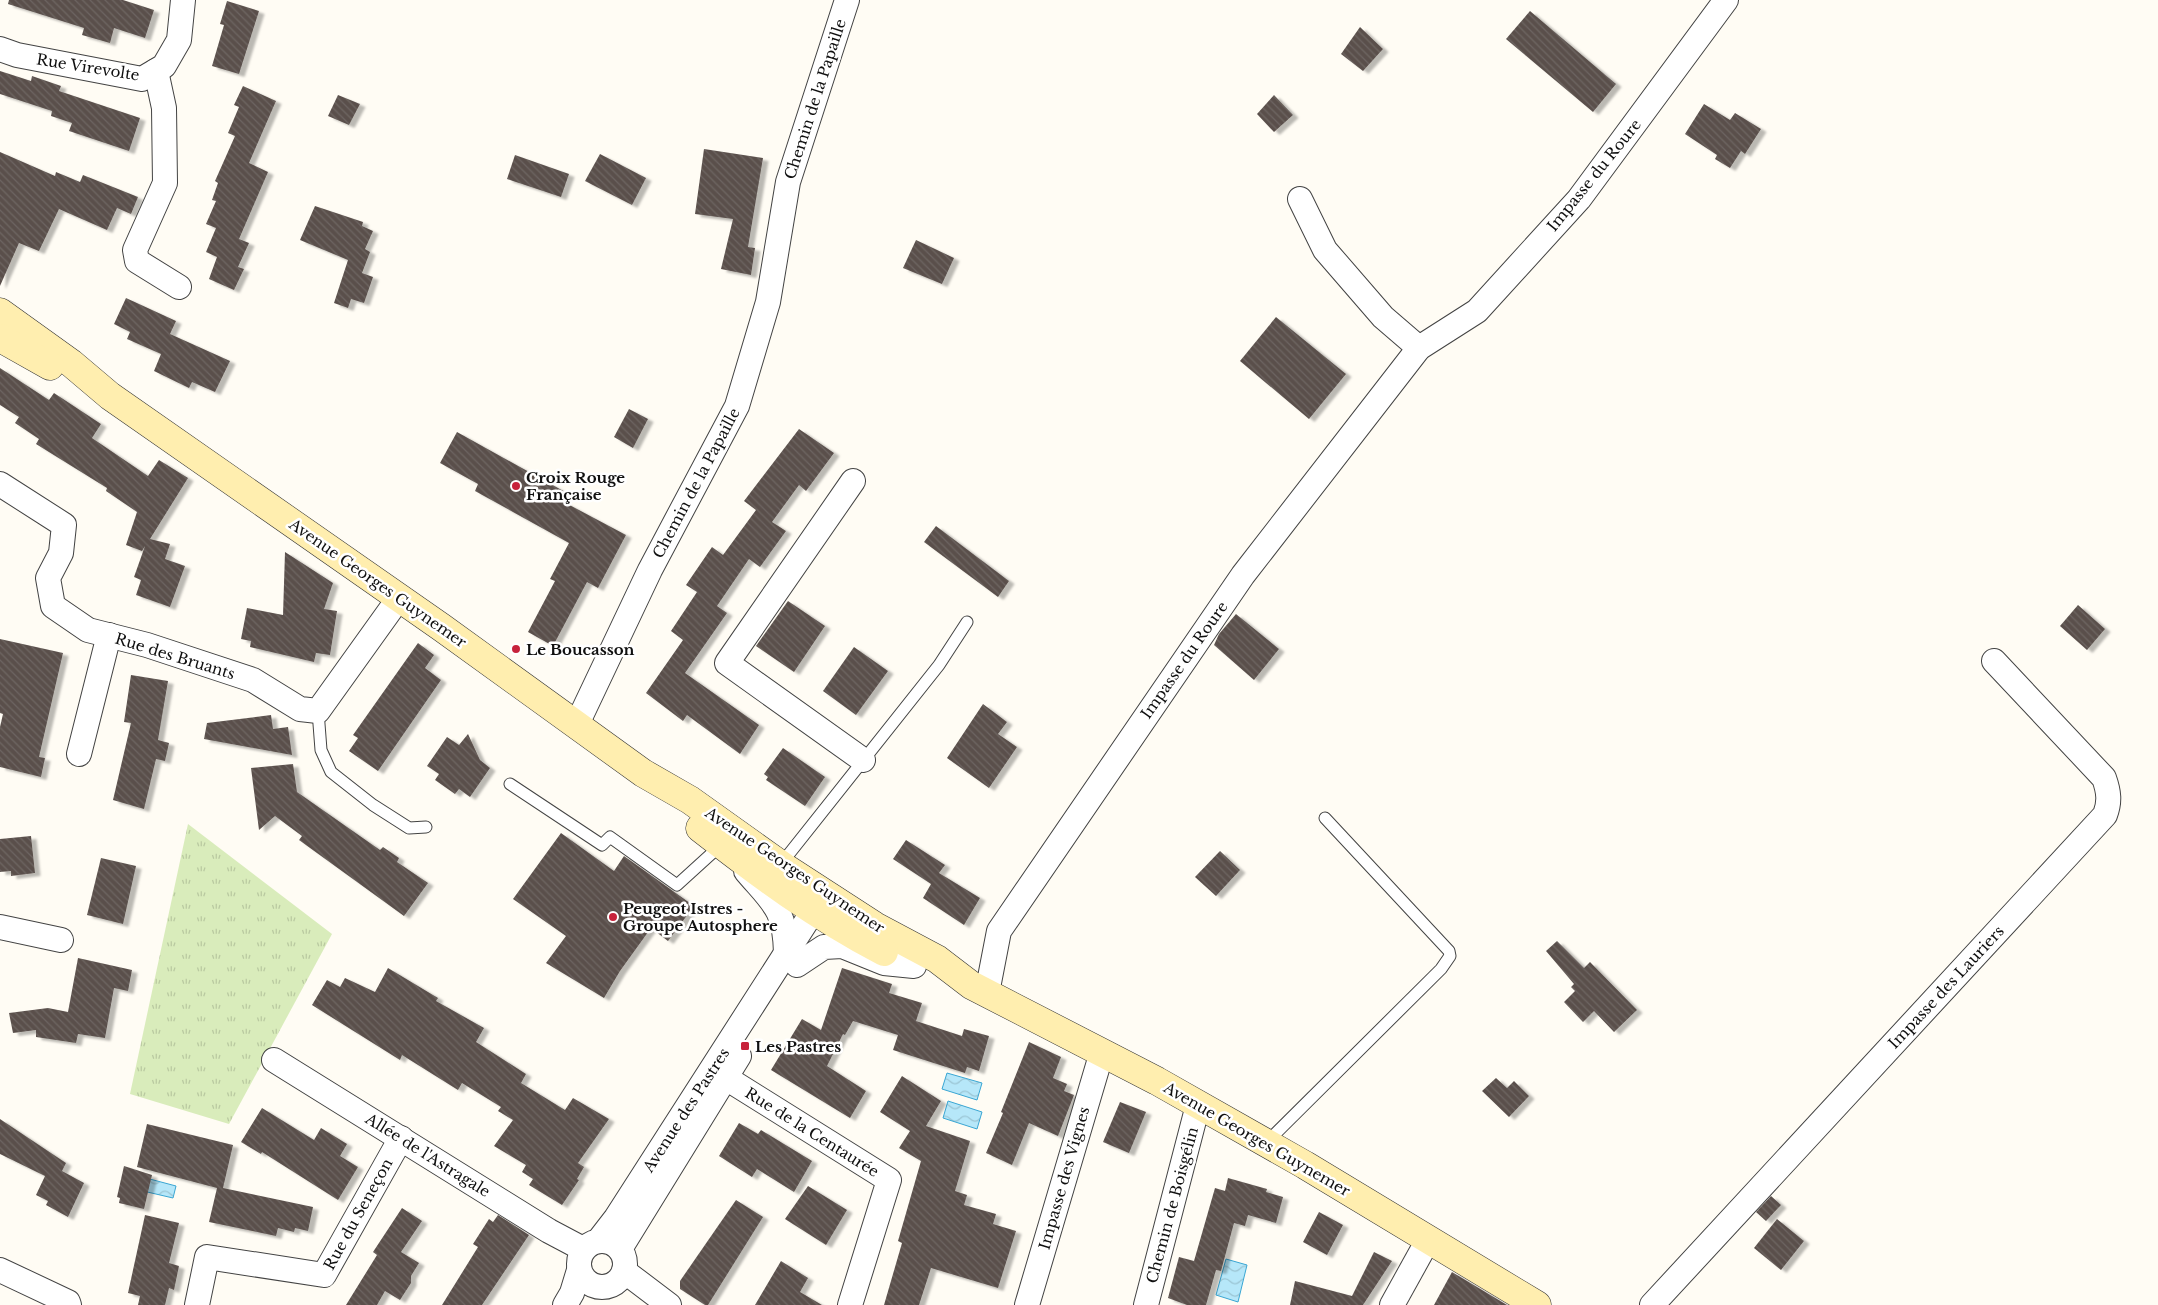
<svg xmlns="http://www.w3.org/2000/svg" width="2158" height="1305" font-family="'Libre Baskerville',serif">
	<defs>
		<pattern id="grass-tufts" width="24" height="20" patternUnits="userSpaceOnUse" patternTransform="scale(1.25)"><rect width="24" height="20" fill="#d9ecbb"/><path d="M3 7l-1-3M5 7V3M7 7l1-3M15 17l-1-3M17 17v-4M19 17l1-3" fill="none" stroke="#b9c9a0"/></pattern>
		<pattern id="water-waves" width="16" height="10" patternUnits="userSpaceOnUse" patternTransform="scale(1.25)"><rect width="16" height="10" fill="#b6e7f9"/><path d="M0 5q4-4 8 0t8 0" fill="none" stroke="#9bc5d4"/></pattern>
		<pattern id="building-back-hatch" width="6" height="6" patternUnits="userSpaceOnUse" patternTransform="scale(1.25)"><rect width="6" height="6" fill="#5a504c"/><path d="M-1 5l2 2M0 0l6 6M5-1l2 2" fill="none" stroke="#6d6561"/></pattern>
		<filter id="shadow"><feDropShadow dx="5.5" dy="3" stdDeviation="1" flood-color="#0004"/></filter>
	</defs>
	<rect width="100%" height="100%" fill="#fffcf4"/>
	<path fill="url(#grass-tufts)" d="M 188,824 L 332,934 L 229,1124 L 130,1094 Z"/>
	<g fill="url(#water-waves)" stroke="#3aa6d3">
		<path d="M 947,1073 L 982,1083 L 977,1100 L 942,1089 Z"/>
		<path d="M 948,1101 L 982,1112 L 977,1129 L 943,1118 Z"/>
		<path d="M 146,1178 L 176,1186 L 173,1198 L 143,1191 Z"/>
		<path d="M 1226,1259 L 1247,1265 L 1238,1302 L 1216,1295 Z"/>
	</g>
	<g fill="url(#building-back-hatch)" filter="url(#shadow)">
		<path d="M 9,0 L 123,0 L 154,10 L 145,38 L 114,28 L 110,43 L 82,35 L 84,28 L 8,4 Z"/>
		<path d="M 227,1 L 259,11 L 239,74 L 212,66 L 224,25 L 220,24 Z"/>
		<path d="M 1530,11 L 1616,84 L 1593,112 L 1506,39 Z"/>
		<path d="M 1360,27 L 1383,49 L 1363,71 L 1341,54 Z"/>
		<path d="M 0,71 L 31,81 L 32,76 L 61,86 L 59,91 L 140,118 L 129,151 L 69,131 L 72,123 L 51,116 L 52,111 L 0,94 Z"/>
		<path d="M 243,86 L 276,101 L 249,163 L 268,172 L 239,239 L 249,243 L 238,267 L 244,269 L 234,290 L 209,279 L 217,257 L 206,252 L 216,228 L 206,224 L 216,201 L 212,200 L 218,183 L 215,181 L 235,136 L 228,133 L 239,107 L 234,105 Z"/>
		<path d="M 338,95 L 360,104 L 349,125 L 328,116 Z"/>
		<path d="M 1274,95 L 1293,115 L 1274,132 L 1257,114 Z"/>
		<path d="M 1704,104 L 1730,120 L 1735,113 L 1761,129 L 1745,154 L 1741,151 L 1730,168 L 1715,159 L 1717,155 L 1685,134 Z"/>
		<path d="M 704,149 L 763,158 L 748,247 L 755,248 L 751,275 L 721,269 L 733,219 L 695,214 Z"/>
		<path d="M 0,152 L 55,176 L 56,172 L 80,182 L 83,175 L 138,197 L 131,214 L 117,208 L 107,230 L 59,209 L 39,251 L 19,243 L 0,286 Z"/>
		<path d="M 600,154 L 646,178 L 632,205 L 585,181 Z"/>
		<path d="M 515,155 L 569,174 L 561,197 L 507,179 Z"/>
		<path d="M 315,206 L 363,222 L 362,226 L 373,231 L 365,249 L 370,252 L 362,273 L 373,277 L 364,303 L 351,299 L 348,308 L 334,303 L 348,260 L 300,240 Z"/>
		<path d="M 916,240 L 954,258 L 942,284 L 903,268 Z"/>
		<path d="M 126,298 L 176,321 L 170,334 L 230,361 L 215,392 L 192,382 L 189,388 L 154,371 L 161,354 L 127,339 L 130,332 L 114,324 Z"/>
		<path d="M 1276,317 L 1346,374 L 1309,419 L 1240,361 Z"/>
		<path d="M 0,368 L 49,400 L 54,393 L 101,424 L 92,438 L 148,476 L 159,460 L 188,478 L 150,539 L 170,544 L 165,559 L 185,566 L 170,607 L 136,595 L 141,580 L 134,577 L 145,546 L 142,551 L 126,545 L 137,512 L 106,491 L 107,488 L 36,444 L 39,439 L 15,423 L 19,417 L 0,405 Z"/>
		<path d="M 629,409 L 648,419 L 633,448 L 614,437 Z"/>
		<path d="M 799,429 L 834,453 L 806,491 L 799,485 L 772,522 L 786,531 L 760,567 L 749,559 L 717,606 L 727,613 L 685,673 L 759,725 L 740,754 L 687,715 L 683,721 L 646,693 L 683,640 L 671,631 L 697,592 L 686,585 L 712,547 L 723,555 L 756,510 L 744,501 Z"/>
		<path d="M 457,432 L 567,493 L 562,501 L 626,535 L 598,588 L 587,582 L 553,646 L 528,632 L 555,581 L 550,579 L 569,543 L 475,491 L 478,484 L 440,463 Z"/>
		<path d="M 936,526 L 1009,581 L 998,597 L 924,542 Z"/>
		<path d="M 285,552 L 333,583 L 324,609 L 337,611 L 330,655 L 316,653 L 314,662 L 250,647 L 251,641 L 241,639 L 247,608 L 283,615 Z"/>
		<path d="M 788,601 L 825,626 L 794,672 L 756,646 Z"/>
		<path d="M 2078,605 L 2105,629 L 2087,650 L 2060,626 Z"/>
		<path d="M 1236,614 L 1279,649 L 1254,680 L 1214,645 L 1219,634 Z"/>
		<path d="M 0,639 L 63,653 L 39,757 L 45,758 L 41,777 L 0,767 L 0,727 L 3,714 L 0,713 Z"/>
		<path d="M 418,643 L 434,655 L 425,668 L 441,680 L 378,771 L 349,751 L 358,738 L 353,735 Z"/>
		<path d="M 854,647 L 888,671 L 856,715 L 823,691 Z"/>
		<path d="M 131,675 L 168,681 L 158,740 L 169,743 L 165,761 L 156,759 L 144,809 L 113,800 L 131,723 L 124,722 Z"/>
		<path d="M 983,704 L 1007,722 L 998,734 L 1017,747 L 989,788 L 947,758 Z"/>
		<path d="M 271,715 L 273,729 L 288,727 L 292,755 L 204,739 L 207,723 Z"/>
		<path d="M 468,734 L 480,760 L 490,768 L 470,797 L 459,789 L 455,794 L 435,780 L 439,774 L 427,766 L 447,737 L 459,745 Z"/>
		<path d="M 783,748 L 825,777 L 805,806 L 766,780 L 768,777 L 764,774 Z"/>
		<path d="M 293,764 L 297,792 L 380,850 L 383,847 L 399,858 L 397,862 L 428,883 L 404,916 L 299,840 L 302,836 L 275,816 L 259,830 L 251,768 Z"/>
		<path d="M 561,833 L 614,871 L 624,856 L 694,906 L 668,941 L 651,928 L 620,971 L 604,998 L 546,963 L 566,936 L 513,899 Z"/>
		<path d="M 31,836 L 35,873 L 11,876 L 11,871 L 0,872 L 0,839 Z"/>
		<path d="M 906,840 L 945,865 L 939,873 L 980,898 L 964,925 L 923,898 L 931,884 L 893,859 Z"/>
		<path d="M 1220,851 L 1240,870 L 1216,896 L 1195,877 Z"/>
		<path d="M 101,858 L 136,866 L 123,924 L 87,915 Z"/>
		<path d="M 1557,941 L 1584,968 L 1590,962 L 1637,1010 L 1614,1032 L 1594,1011 L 1583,1022 L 1564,1002 L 1575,991 L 1571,987 L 1574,984 L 1546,951 Z"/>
		<path d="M 78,958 L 132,970 L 128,991 L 114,988 L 105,1038 L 78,1034 L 76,1043 L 36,1037 L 36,1030 L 13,1033 L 9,1013 L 48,1008 L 68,1012 Z"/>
		<path d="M 388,968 L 438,998 L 436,1001 L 484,1028 L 476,1042 L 526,1074 L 521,1083 L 565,1110 L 573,1098 L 609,1119 L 578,1163 L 584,1167 L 577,1179 L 579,1180 L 562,1205 L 529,1185 L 533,1179 L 522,1172 L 526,1165 L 494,1146 L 513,1120 L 498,1111 L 501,1107 L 462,1083 L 458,1090 L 402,1055 L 400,1060 L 312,1005 L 327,980 L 340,987 L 345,978 L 375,992 Z"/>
		<path d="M 842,968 L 892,984 L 889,993 L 922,1003 L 916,1021 L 962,1036 L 964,1029 L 989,1036 L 979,1071 L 967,1067 L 965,1073 L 893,1050 L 898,1035 L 853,1021 L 845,1035 L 843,1034 L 827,1066 L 866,1091 L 850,1118 L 771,1070 L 802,1019 L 821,1030 Z"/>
		<path d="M 1029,1042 L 1061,1057 L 1053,1078 L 1067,1084 L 1064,1091 L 1074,1095 L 1058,1136 L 1029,1123 L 1012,1165 L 986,1153 L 1003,1113 L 1001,1112 Z"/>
		<path d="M 902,1076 L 941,1101 L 926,1126 L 970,1141 L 955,1191 L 967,1195 L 964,1205 L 996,1214 L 993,1224 L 1016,1231 L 998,1288 L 931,1268 L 919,1305 L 884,1305 L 902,1243 L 898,1241 L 921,1161 L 899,1148 L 910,1131 L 880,1112 Z"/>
		<path d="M 1496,1078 L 1507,1088 L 1514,1081 L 1529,1096 L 1509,1117 L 1482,1091 Z"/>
		<path d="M 1120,1102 L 1146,1112 L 1129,1153 L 1103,1142 Z"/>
		<path d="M 262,1108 L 314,1140 L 321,1128 L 347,1144 L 340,1156 L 358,1167 L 338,1200 L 262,1152 L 261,1154 L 241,1142 Z"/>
		<path d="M 0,1119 L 66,1163 L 62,1171 L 84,1183 L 68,1217 L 46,1205 L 48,1201 L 36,1195 L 45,1176 L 0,1154 Z"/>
		<path d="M 739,1123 L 758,1134 L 761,1130 L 812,1161 L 794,1192 L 757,1169 L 752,1177 L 719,1156 Z"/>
		<path d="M 147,1124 L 233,1145 L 223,1188 L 313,1207 L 308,1231 L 295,1228 L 294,1232 L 278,1228 L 276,1236 L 209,1222 L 217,1188 L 137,1167 Z"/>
		<path d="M 124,1166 L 152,1175 L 144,1209 L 119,1203 L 120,1198 L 117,1197 Z"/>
		<path d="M 1228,1178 L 1267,1189 L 1266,1192 L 1283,1197 L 1276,1223 L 1248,1215 L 1245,1226 L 1234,1223 L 1221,1271 L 1216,1270 L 1206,1305 L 1187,1305 L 1168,1298 L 1179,1257 L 1194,1261 L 1215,1188 L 1225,1191 Z"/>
		<path d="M 808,1186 L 847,1210 L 826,1245 L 785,1219 Z"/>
		<path d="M 1771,1196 L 1781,1205 L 1766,1221 L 1756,1212 Z"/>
		<path d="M 736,1200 L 763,1217 L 708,1305 L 705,1305 L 680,1289 L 680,1281 Z"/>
		<path d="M 402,1208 L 422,1221 L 401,1252 L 419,1263 L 411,1276 L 411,1283 L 400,1300 L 385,1291 L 377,1305 L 346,1305 L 377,1255 L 373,1252 Z"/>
		<path d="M 1319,1212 L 1343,1225 L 1327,1255 L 1303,1242 Z"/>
		<path d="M 145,1215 L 179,1223 L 169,1263 L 179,1266 L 174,1290 L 169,1288 L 165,1305 L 138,1305 L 140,1296 L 128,1293 Z"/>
		<path d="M 498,1215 L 529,1235 L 482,1305 L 442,1305 L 478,1247 L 473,1244 L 489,1219 L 493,1222 Z"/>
		<path d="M 1777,1219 L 1804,1241 L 1781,1270 L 1754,1248 Z"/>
		<path d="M 1374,1252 L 1392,1261 L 1363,1305 L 1290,1305 L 1295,1281 L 1352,1296 Z"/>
		<path d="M 781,1261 L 808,1278 L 800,1292 L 822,1305 L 755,1305 Z"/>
		<path d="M 1452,1272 L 1507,1305 L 1434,1305 Z"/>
	</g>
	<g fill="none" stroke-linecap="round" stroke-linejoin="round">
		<g stroke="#434343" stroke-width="13">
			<g id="service">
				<path d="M 318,711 L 321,750 L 331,772 L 373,805 L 409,828 L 426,827"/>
				<path d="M 510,784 L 602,845 L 610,837 L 677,885 L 721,845"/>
				<path d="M 781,864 L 939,665 L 967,622"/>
				<path d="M 1267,1142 L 1441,969 L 1450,956 L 1449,951 L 1325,818"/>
			</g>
		</g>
		<g stroke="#434343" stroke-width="26">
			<g id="minor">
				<path d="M 0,49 L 17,55 L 142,79 L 164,66 L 179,40 L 183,0"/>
				<path d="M 156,71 L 164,108 L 165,183 L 135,250 L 137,261 L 179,287"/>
				<path d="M 1300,199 L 1325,250 L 1383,317 L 1419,348"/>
				<path d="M 853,481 L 727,663 L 863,760"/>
				<path d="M 0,484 L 64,525 L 61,553 L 48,578 L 53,606 L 88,630 L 147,645 L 253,680 L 300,709 L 318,711 L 399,598"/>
				<path d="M 577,724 L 650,570 L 737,406 L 768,302 L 788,182 L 847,0"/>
				<path d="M 79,754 L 109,635"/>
				<path d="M 746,871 C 773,903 785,908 786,953"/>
				<path d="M 0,927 L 61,940"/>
				<path d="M 797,965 L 824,947 L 842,946 L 884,963 L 914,966"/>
				<path d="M 987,993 L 999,931 L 1243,575 L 1419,348 L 1477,311 L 1579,199 L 1726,0"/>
				<path d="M 274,1060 L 549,1231 L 583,1249"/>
				<path d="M 726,1078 L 889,1180 L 850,1305"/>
				<path d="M 599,1240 L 616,1218 L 808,919 L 825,906"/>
				<circle cx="602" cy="1264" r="23"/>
				<path d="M 620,1249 L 739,1056"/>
				<path d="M 0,1270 L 68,1302 L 69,1305"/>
				<path d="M 624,1271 L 669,1305"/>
				<path d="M 197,1305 L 207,1257 L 324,1275 L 401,1138"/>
				<path d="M 565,1305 L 572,1293 L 579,1270"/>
				<path d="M 1027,1305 L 1102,1052"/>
				<path d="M 1146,1305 L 1198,1105"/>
				<path d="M 1392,1305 L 1428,1240"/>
				<path d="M 1652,1305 L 2105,815 C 2110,802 2109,792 2104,778 L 1994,661"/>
			</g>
		</g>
		<g stroke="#323232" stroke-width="29">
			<g id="secondary">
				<path d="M 0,312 L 71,363 L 110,396 L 441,627 L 643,773 L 690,800 L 784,867 L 875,926 L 937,959 L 971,985 L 1157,1081 L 1305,1165 L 1537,1305"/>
				<path d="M 0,338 L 50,366"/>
				<path d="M 700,828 C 760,875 816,916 884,952"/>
			</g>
		</g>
		<use href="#service" stroke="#fff" stroke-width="11"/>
		<use href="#minor" stroke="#fff" stroke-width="24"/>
		<use href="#secondary" stroke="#ffeeaf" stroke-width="28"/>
	</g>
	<g fill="#c7223b" stroke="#fff" stroke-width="2">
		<circle cx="516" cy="486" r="5"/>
		<circle cx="516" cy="649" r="5"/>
		<circle cx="613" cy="917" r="5"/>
		<rect x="740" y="1041" width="10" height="10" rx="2.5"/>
	</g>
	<g text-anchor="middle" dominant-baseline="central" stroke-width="5" stroke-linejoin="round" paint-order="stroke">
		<g font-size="15" fill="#101010" stroke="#fff">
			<text transform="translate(88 67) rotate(9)">Rue Virevolte</text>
			<text transform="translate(815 99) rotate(-72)">Chemin de la Papaille</text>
			<text transform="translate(1594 175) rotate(-51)">Impasse du Roure</text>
			<text transform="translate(696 483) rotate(-62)">Chemin de la Papaille</text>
			<text transform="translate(378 583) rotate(35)">Avenue Georges Guynemer</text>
			<text transform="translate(175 656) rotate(17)">Rue des Bruants</text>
			<text transform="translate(1184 660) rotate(-55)">Impasse du Roure</text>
			<text transform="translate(795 870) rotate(34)">Avenue Georges Guynemer</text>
			<text transform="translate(1946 987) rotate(-47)">Impasse des Lauriers</text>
			<text transform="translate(686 1110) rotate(-57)">Avenue des Pastres</text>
			<text transform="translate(812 1132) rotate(32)">Rue de la Centaurée</text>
			<text transform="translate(1257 1139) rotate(30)">Avenue Georges Guynemer</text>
			<text transform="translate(428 1155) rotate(32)">Allée de l'Astragale</text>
			<text transform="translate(1064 1178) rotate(-74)">Impasse des Vignes</text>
			<text transform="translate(1172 1205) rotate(-75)">Chemin de Boisgélin</text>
			<text transform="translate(358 1214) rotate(-61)">Rue du Seneçon</text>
		</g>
		<g font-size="15" font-weight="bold" fill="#101010" stroke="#fff" text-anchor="start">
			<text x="526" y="477">Croix Rouge<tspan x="526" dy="17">Française</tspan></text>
			<text x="526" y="649">Le Boucasson</text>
			<text x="623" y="908">Peugeot Istres -<tspan x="623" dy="17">Groupe Autosphere</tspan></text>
			<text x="755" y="1046">Les Pastres</text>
		</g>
	</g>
</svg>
